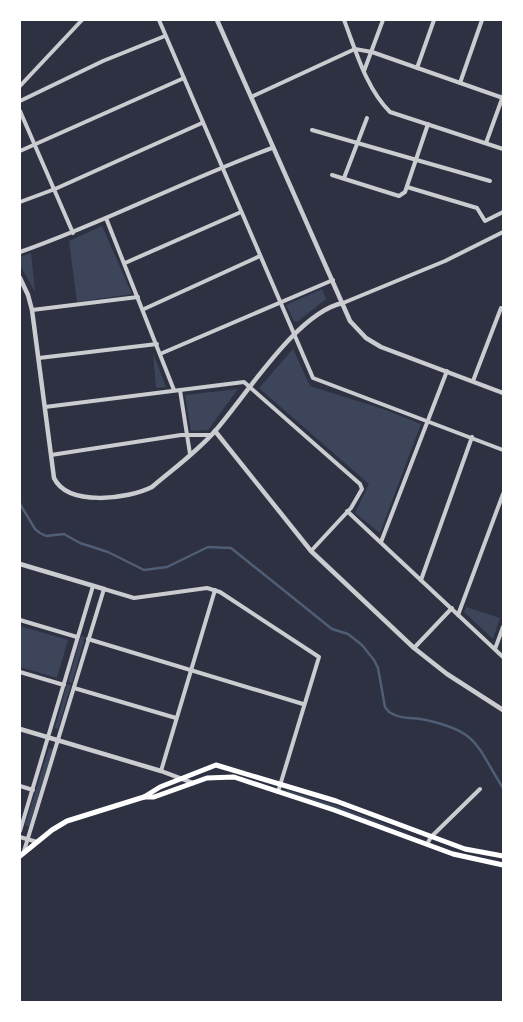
<svg xmlns="http://www.w3.org/2000/svg" width="523" height="1022" font-family="'Zilla Slab',serif">
	<rect width="100%" height="100%" fill="#2d3142"/>
	<g fill="#3c4559">
		<path d="M 102,226 L 132,294 L 77,302 L 69,241 Z"/>
		<path d="M 31,253 L 35,292 L 20,265 L 20,257 Z"/>
		<path d="M 322,289 L 326,299 L 297,322 L 294,321 L 286,305 Z"/>
		<path d="M 293,349 L 310,386 L 383,409 L 421,424 L 380,533 L 355,513 L 369,484 L 259,388 Z"/>
		<path d="M 153,353 L 166,387 L 156,388 Z"/>
		<path d="M 238,389 L 208,430 L 191,431 L 185,395 Z"/>
		<path d="M 466,607 L 500,618 L 493,639 L 464,612 Z"/>
		<path d="M 20,626 L 68,640 L 57,678 L 20,667 Z"/>
		<path d="M 81,636 L 85,637 L 72,683 L 68,682 Z"/>
		<path d="M 67,684 L 71,685 L 58,729 L 55,728 Z"/>
		<path d="M 49,748 L 53,749 L 29,827 L 25,825 Z"/>
		<path d="M 286,790 L 335,805 L 416,836 L 285,791 Z"/>
	</g>
	<g fill="none" stroke-linecap="round" stroke-linejoin="round">
		<path stroke="#4f5d75" stroke-width="2.5" d="M 20,504 L 35,529 L 40,533 L 46,536 L 64,534 L 80,543 L 108,552 L 144,570 L 167,567 L 208,547 L 231,548 L 332,629 L 348,634 L 362,645 L 374,660 L 378,668 L 385,707 L 389,712 C 401,720 413,717 426,720 C 480,732 476,746 503,788"/>
		<g stroke="#caccd0" stroke-width="4">
			<path d="M 159,20 L 313,378 L 503,450"/>
			<path d="M 344,20 C 356,51 366,88 390,112 L 503,149"/>
			<path d="M 417,68 L 434,20"/>
			<path d="M 364,71 L 383,20"/>
			<path d="M 460,83 L 482,20"/>
			<path d="M 20,86 L 82,20"/>
			<path d="M 251,97 L 355,49 L 372,52 L 503,98"/>
			<path d="M 20,101 L 103,61 L 165,36"/>
			<path d="M 20,111 L 73,233"/>
			<path d="M 312,130 L 490,181"/>
			<path d="M 486,143 L 503,96"/>
			<path d="M 20,151 L 184,78"/>
			<path d="M 332,175 L 399,196 L 405,192 L 428,124"/>
			<path d="M 344,178 L 367,118"/>
			<path d="M 407,187 L 477,208 L 485,221 L 503,212"/>
			<path d="M 20,202 L 55,189 L 202,123"/>
			<path d="M 106,218 L 174,390"/>
			<path d="M 20,252 C 106,222 187,179 272,148"/>
			<path d="M 125,263 L 241,212"/>
			<path d="M 343,303 L 445,261 L 503,232"/>
			<path d="M 144,309 L 260,256"/>
			<path d="M 32,310 L 138,297"/>
			<path d="M 160,354 L 333,280"/>
			<path d="M 39,358 L 157,344"/>
			<path d="M 473,381 L 501,308 L 503,309"/>
			<path d="M 180,390 L 190,454"/>
			<path d="M 45,407 L 244,382 L 360,484 L 362,489 L 351,508 L 311,551"/>
			<path d="M 51,455 L 181,435 L 211,435"/>
			<path d="M 347,511 L 503,657"/>
			<path d="M 381,542 L 447,371"/>
			<path d="M 421,580 L 472,437"/>
			<path d="M 458,615 L 503,494"/>
			<path d="M 20,620 L 77,637"/>
			<path d="M 88,639 L 303,704"/>
			<path d="M 414,648 L 452,608"/>
			<path d="M 495,649 L 503,627"/>
			<path d="M 20,672 L 64,685"/>
			<path d="M 74,688 L 176,718"/>
			<path d="M 161,771 L 215,590"/>
			<path d="M 20,786 L 33,790"/>
			<path d="M 20,831 L 93,586"/>
			<path d="M 20,837 L 37,842"/>
			<path d="M 427,844 L 431,837 L 480,789"/>
			<path d="M 24,851 L 104,589 L 134,598 L 207,588 L 220,592 L 319,657 L 278,792"/>
		</g>
		<g stroke="#caccd0" stroke-width="4.5">
			<path d="M 217,20 L 350,321 L 366,338 L 381,347 L 503,393"/>
			<path d="M 20,278 L 28,295 L 32,310 L 54,478 C 68,507 128,499 152,487 C 173,469 197,452 215,431 C 246,396 297,312 343,303"/>
			<path d="M 215,431 L 311,551 L 414,648 L 447,674 L 503,710"/>
			<path d="M 20,564 L 104,589"/>
			<path d="M 20,729 L 161,771 L 193,783"/>
		</g>
		<g stroke="#fff" stroke-width="5">
			<path d="M 144,797 L 154,797 L 207,778 L 234,777 L 334,810 L 453,854 L 503,865"/>
			<path d="M 20,856 L 52,830 L 67,821 L 144,797 L 160,787 L 216,765 L 336,801 L 465,849 L 503,856"/>
		</g>
	</g>
	<rect width="523" height="1022" fill="none" stroke="#ffffff" stroke-width="42"/>
</svg>
